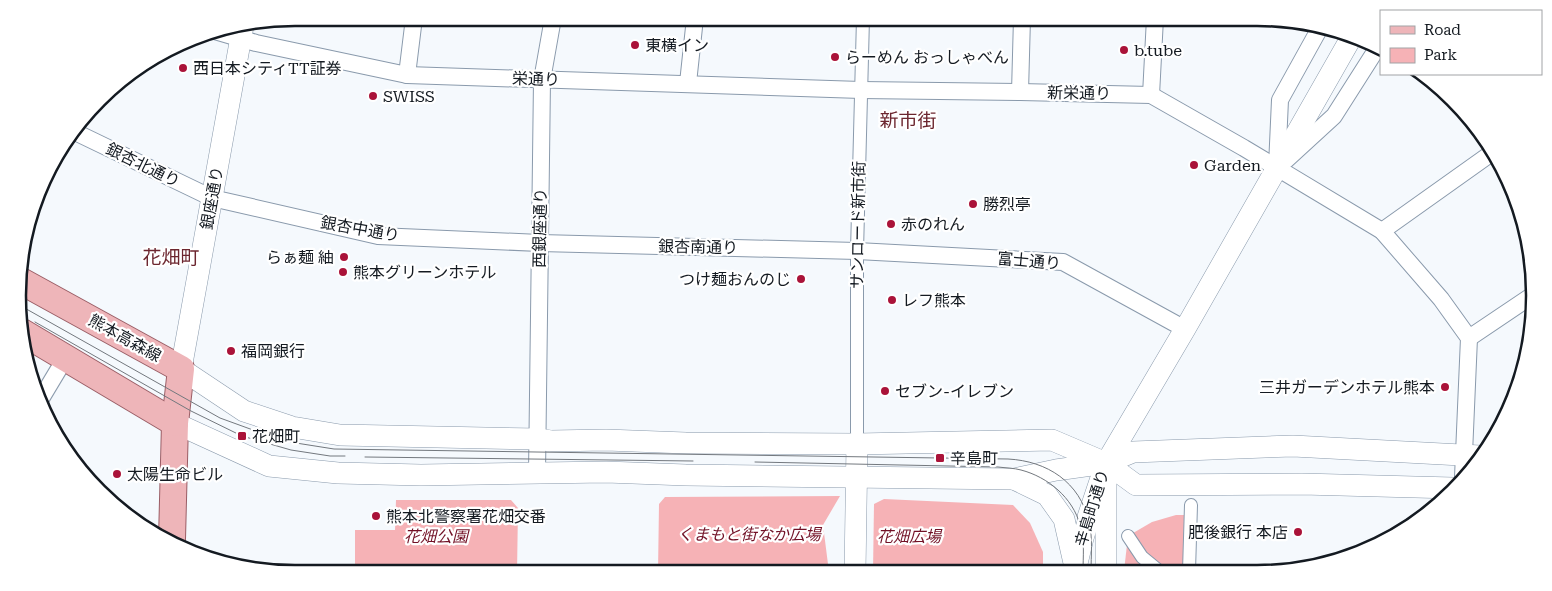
<svg xmlns="http://www.w3.org/2000/svg" width="1552" height="591" font-family="'Roboto Serif','Noto Sans JP',serif">
	<rect width="100%" height="100%" fill="#f5f9fd"/>
	<g fill="#f6b2b6">
		<path d="M 840,496 L 823,525 L 829,572 L 658,573 L 659,504 L 665,497 Z"/>
		<path d="M 884,499 L 1013,505 L 1030,523 L 1043,552 L 1043,572 L 873,572 L 874,504 Z"/>
		<path d="M 396,500 L 511,500 L 518,508 L 517,573 L 355,573 L 355,530 L 395,530 Z"/>
		<path d="M 1176,515 L 1184,515 L 1183,571 L 1124,571 L 1128,536 L 1152,522 Z"/>
	</g>
	<g fill="none" stroke-linecap="round" stroke-linejoin="round">
		<g stroke="#8a9aac" stroke-width="14">
			<g id="pedestrian">
				<path d="M 857,433 L 857,251 L 863,18"/>
				<path d="M 1128,536 L 1142,557 L 1159,571"/>
				<path d="M 1189,571 L 1191,505"/>
			</g>
		</g>
		<g stroke="#8a9aac" stroke-width="18">
			<g id="minor">
				<path d="M 215,31 L 256,43 L 407,75 L 861,90 L 1020,92 L 1151,95 L 1244,148 L 1382,231 L 1441,299 L 1469,338 L 1463,477"/>
				<path d="M 407,75 L 414,18"/>
				<path d="M 688,83 L 695,18"/>
				<path d="M 1020,92 L 1022,18"/>
				<path d="M 1151,95 L 1155,18"/>
				<path d="M 75,132 L 212,198 L 378,236 L 540,243 L 857,251 L 1063,262 L 1185,329"/>
				<path d="M 1286,160 L 1334,116 L 1376,50"/>
				<path d="M 1277,166 L 1280,100 L 1321,26"/>
				<path d="M 1382,231 L 1493,152"/>
				<path d="M 1469,338 L 1530,297"/>
				<path d="M 42,397 L 66,357"/>
				<path d="M 537,474 L 542,80 L 553,18"/>
			</g>
		</g>
		<g stroke="#8a9aac" stroke-width="22">
			<g id="tertiary">
				<path d="M 243,26 L 181,369 L 244,411 L 292,427 L 340,435 L 538,439 L 551,441 L 606,440 L 686,443 L 857,444 L 1052,440 L 1106,463 L 1136,485 L 1302,484 L 1453,488"/>
				<path d="M 175,423 L 269,466 L 338,473 L 421,475 L 606,472 L 686,475 L 1014,479 L 1056,470 L 1106,463 L 1133,452 L 1293,446 L 1480,456"/>
				<path d="M 1014,479 L 1047,495 L 1064,519 L 1074,563"/>
				<path d="M 855,572 L 857,444"/>
				<path d="M 1075,572 L 1083,538 L 1089,519 L 1088,517 L 1106,463 L 1185,329 L 1351,38"/>
				<path d="M 1106,572 L 1106,483"/>
			</g>
		</g>
		<g stroke="#9a5e66" stroke-width="28">
			<g id="primary">
				<path d="M 21,281 L 181,369 L 175,423 L 172,539"/>
				<path d="M 22,332 L 175,423"/>
			</g>
		</g>
		<use href="#pedestrian" stroke="#fff" stroke-width="12"/>
		<use href="#minor" stroke="#fff" stroke-width="16"/>
		<use href="#tertiary" stroke="#fff" stroke-width="21"/>
		<use href="#primary" stroke="#eeb5b9" stroke-width="26"/>
		<g stroke="#73787e" stroke-width="1">
			<path d="M 21,306 L 220,418 L 275,438 L 296,443 L 334,449 L 1008,459 C 1047,461 1080,482 1089,522 C 1093,538 1091,555 1091,572"/>
			<path d="M 35,322 L 191,411 L 242,436 L 291,450 L 330,456 L 345,456"/>
			<path d="M 365,457 L 693,461"/>
			<path d="M 755,462 L 998,467 C 1006,468 1014,468 1021,470 C 1048,477 1073,498 1080,525 C 1085,540 1083,556 1083,572"/>
		</g>
	</g>
	<g fill="#aa1339" stroke="#fff" stroke-width="2">
		<circle cx="635" cy="45" r="5"/>
		<circle cx="1124" cy="50" r="5"/>
		<circle cx="835" cy="57" r="5"/>
		<circle cx="183" cy="68" r="5"/>
		<circle cx="373" cy="96" r="5"/>
		<circle cx="1194" cy="165" r="5"/>
		<circle cx="973" cy="204" r="5"/>
		<circle cx="891" cy="224" r="5"/>
		<circle cx="344" cy="257" r="5"/>
		<circle cx="343" cy="272" r="5"/>
		<circle cx="801" cy="279" r="5"/>
		<circle cx="892" cy="300" r="5"/>
		<circle cx="231" cy="351" r="5"/>
		<circle cx="1445" cy="387" r="5"/>
		<circle cx="885" cy="391" r="5"/>
		<rect x="237" y="431" width="10" height="10" rx="2.5"/>
		<rect x="935" y="453" width="10" height="10" rx="2.5"/>
		<circle cx="117" cy="474" r="5"/>
		<circle cx="376" cy="516" r="5"/>
		<circle cx="1298" cy="532" r="5"/>
	</g>
	<g text-anchor="middle" dominant-baseline="central" stroke-width="4.5" stroke-linejoin="round" paint-order="stroke">
		<g font-size="16" fill="#141a21" stroke="#fff" text-anchor="start">
			<text x="645" y="45">東横イン</text>
			<text x="1134" y="50">b.tube</text>
			<text x="845" y="57">らーめん おっしゃべん</text>
			<text x="193" y="68">西日本シティTT証券</text>
			<text x="383" y="96">SWISS</text>
			<text x="1204" y="165">Garden</text>
			<text x="983" y="204">勝烈亭</text>
			<text x="901" y="224">赤のれん</text>
			<text x="334" y="257" text-anchor="end">らぁ麺 紬</text>
			<text x="353" y="272">熊本グリーンホテル</text>
			<text x="791" y="279" text-anchor="end">つけ麺おんのじ</text>
			<text x="902" y="300">レフ熊本</text>
			<text x="241" y="351">福岡銀行</text>
			<text x="1435" y="387" text-anchor="end">三井ガーデンホテル熊本</text>
			<text x="895" y="391">セブン-イレブン</text>
			<text x="252" y="436">花畑町</text>
			<text x="950" y="458">辛島町</text>
			<text x="127" y="474">太陽生命ビル</text>
			<text x="386" y="516">熊本北警察署花畑交番</text>
			<text x="1288" y="532" text-anchor="end">肥後銀行 本店</text>
		</g>
		<g font-size="16" fill="#141a21" stroke="#fff">
			<text transform="translate(536 79) rotate(2)">栄通り</text>
			<text transform="translate(1079 93) rotate(1)">新栄通り</text>
			<text transform="translate(143 165) rotate(26)">銀杏北通り</text>
			<text transform="translate(212 198) rotate(-80)">銀座通り</text>
			<text transform="translate(858 225) rotate(-89)">サンロード新市街</text>
			<text transform="translate(540 228) rotate(-89)">西銀座通り</text>
			<text transform="translate(360 229) rotate(10)">銀杏中通り</text>
			<text transform="translate(698 247) rotate(1)">銀杏南通り</text>
			<text transform="translate(1029 261) rotate(5)">富士通り</text>
			<text transform="translate(125 338) rotate(29)">熊本高森線</text>
			<text transform="translate(1092 508) rotate(-73)">辛島町通り</text>
		</g>
		<g font-size="16" font-style="italic" fill="#721126" stroke="#fff">
			<text x="749" y="534">くまもと街なか広場</text>
			<text x="436" y="536">花畑公園</text>
			<text x="909" y="536">花畑広場</text>
		</g>
		<g font-size="19" fill="#6c262f" stroke="#fff">
			<text x="908" y="120">新市街</text>
			<text x="171" y="257">花畑町</text>
		</g>
	</g>
	<path d="M0 0H1552V591H0ZM295 26H1257A269 269 0 0 1 1526 295V296A269 269 0 0 1 1257 565H295A269 269 0 0 1 26 296V295A269 269 0 0 1 295 26Z" fill="#fff" fill-rule="evenodd"/>
	<path fill="none" stroke="#141a21" stroke-width="2.5" d="M295 26H1257A269 269 0 0 1 1526 295V296A269 269 0 0 1 1257 565H295A269 269 0 0 1 26 296V295A269 269 0 0 1 295 26Z"/>
	<rect x="1380" y="10" width="162" height="65" fill="#ffffff" stroke="#a1a3a6"/>
	<rect x="1390" y="26" width="25" height="8" fill="#eeb5b9" stroke="#a1a3a6"/>
	<text x="1424" y="35" font-size="15" fill="#141a21">Road</text>
	<rect x="1390" y="48" width="25" height="15" fill="#f6b2b6" stroke="#a1a3a6"/>
	<text x="1424" y="60" font-size="15" fill="#141a21">Park</text>
</svg>
